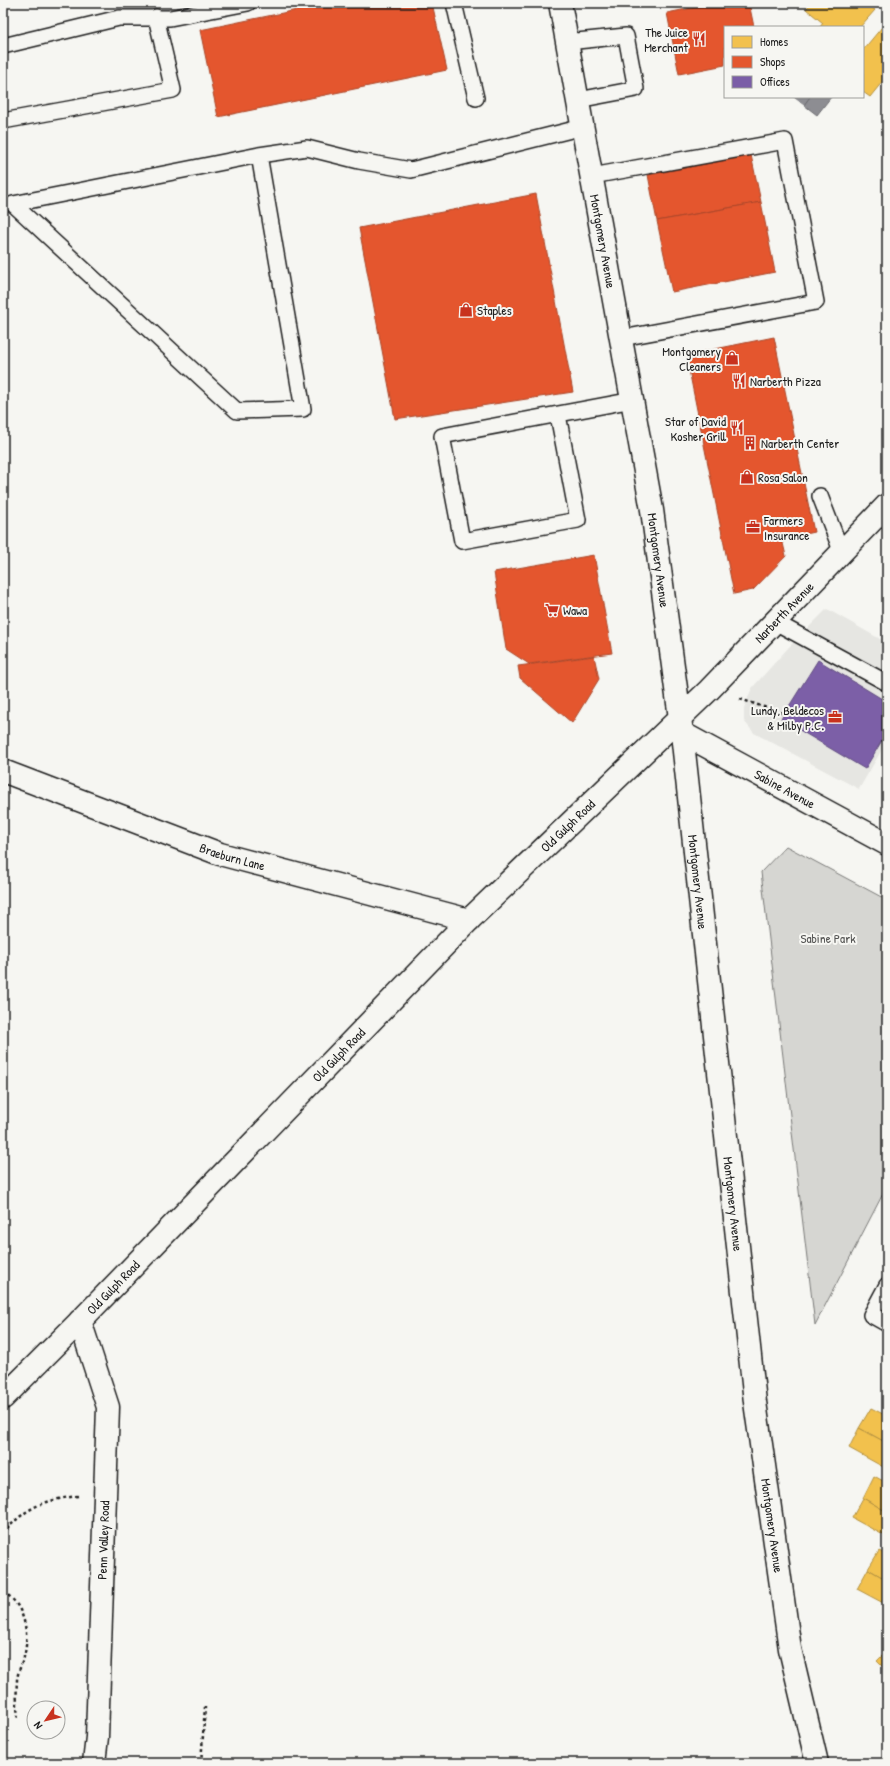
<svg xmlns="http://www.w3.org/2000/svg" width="890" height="1766" font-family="'Patrick Hand',sans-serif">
	<rect width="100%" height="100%" fill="#f6f6f2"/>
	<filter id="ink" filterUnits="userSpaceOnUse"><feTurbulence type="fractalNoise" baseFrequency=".025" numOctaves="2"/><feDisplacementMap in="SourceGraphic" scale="8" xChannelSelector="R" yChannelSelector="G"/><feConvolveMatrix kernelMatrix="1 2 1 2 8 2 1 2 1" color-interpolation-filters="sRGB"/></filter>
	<g filter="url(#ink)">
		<path fill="#e6e6e2" d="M 827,609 L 887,643 L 887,741 L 859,789 L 754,733 L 744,721 L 744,708 L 752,688 L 788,648 Z"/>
		<path fill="#d6d6d2" stroke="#797977" d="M 786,846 L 887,900 L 887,1186 L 815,1325 L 761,872 Z"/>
		<g fill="#f2c14e" stroke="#b2903f">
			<path d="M 811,3 L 866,3 L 875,10 L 860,27 L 820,27 L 823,23 L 806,9 Z"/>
			<path d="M 887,21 L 887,76 L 870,97 L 863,92 L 863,50 Z"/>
			<path d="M 871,1408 L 887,1416 L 887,1443 L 859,1428 Z"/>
			<path d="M 859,1428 L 887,1443 L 887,1469 L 849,1448 Z"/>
			<path d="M 874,1476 L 887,1483 L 887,1512 L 863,1498 Z"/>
			<path d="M 863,1498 L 887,1512 L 887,1537 L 852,1518 Z"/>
			<path d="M 879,1551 L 887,1555 L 887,1580 L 868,1569 Z"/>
			<path d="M 868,1569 L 887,1580 L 887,1605 L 857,1589 Z"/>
			<path d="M 887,1651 L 887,1671 L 877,1661 Z"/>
		</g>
		<g fill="#e4572e" stroke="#a84529">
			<path d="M 331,3 L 432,3 L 447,70 L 218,117 L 200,30 Z"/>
			<path d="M 716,3 L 749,3 L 754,27 L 725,27 L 725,65 L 679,74 L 667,13 Z"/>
			<path d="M 751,155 L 761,202 L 657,221 L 648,175 Z"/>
			<path d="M 536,194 L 573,392 L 395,419 L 359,228 Z"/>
			<path d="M 761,202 L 775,272 L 672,292 L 657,221 Z"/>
			<path d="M 774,337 L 814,532 L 782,539 L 786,556 L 753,590 L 734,594 L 686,355 Z"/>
			<path d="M 594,555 L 612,653 L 529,664 L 506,649 L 494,572 Z"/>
			<path d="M 594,656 L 599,679 L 572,723 L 520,678 L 518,666 Z"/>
		</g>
		<path fill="#7b5ea7" stroke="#5e4a7d" d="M 818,660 L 887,702 L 887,732 L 865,769 L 781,719 Z"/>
		<g fill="#8d8d92" stroke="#6b6b6f">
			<path d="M 794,97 L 810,97 L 804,105 Z"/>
			<path d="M 810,97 L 831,97 L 817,115 L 804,105 Z"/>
		</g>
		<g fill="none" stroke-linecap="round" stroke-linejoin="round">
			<g stroke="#1c1c1c" stroke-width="18">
				<g id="lane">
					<path d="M 454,3 L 476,98"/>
					<path d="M 567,42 L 626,36 L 636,89 L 578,100"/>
					<path d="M 3,46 L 119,18 L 170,18 L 248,3"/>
					<path d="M 3,121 L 173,90 L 156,17"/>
					<path d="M 259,155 L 303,409 L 237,411 L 13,204 L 259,155 L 307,148 L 359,161 L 411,170 L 583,127"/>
					<path d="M 592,176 L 785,141 L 816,302 L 622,338"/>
					<path d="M 558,415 L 578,520 L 462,541 L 442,436 L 633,400"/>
					<path d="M 820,496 L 842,553"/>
					<path d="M 775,622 L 887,683"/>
					<path d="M 887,1285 L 871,1315 L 887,1324"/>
				</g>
			</g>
			<g stroke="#1c1c1c" stroke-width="25">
				<g id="street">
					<path id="s1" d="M 682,733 L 887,844"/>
					<path id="s2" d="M 3,771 L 220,854 L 469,920"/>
					<path d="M 80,1321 L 108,1407 L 97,1737 L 94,1763"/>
				</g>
			</g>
			<g stroke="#1c1c1c" stroke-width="25">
				<g id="secondary">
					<path id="s3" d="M 3,1398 L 85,1316 L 469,920 L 709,690 L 887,505"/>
				</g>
			</g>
			<g stroke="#1c1c1c" stroke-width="25">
				<g id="primary">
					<path id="s4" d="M 560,3 L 652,510 L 682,733 L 755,1402 L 790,1649 L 817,1763"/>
				</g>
			</g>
			<g stroke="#1c1c1c" stroke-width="2.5" stroke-dasharray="3 3" stroke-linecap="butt">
				<path d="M 740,699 L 785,714"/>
				<path d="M 3,1534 C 25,1507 44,1500 78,1496"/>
				<path d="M 3,1592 C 24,1603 29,1632 25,1653 C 23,1662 18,1670 17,1680 C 16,1693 17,1707 18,1720"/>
				<path d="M 201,1763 L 205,1707"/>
			</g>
			<use href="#lane" stroke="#f6f6f2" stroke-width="15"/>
			<use href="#street" stroke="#f6f6f2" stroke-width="22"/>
			<use href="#secondary" stroke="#f6f6f2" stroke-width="22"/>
			<use href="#primary" stroke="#f6f6f2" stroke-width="22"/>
		</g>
	</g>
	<defs>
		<g id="restaurant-bare" transform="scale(1.08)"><path d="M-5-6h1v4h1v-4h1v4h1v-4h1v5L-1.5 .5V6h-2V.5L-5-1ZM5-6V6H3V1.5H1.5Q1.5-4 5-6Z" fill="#c8321e" stroke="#f6f6f2" stroke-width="2.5" paint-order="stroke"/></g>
		<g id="shop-bare" transform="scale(1.08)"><path d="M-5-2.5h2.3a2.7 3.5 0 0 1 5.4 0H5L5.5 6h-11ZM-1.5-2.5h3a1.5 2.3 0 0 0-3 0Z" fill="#c8321e" stroke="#f6f6f2" stroke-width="2.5" paint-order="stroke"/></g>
		<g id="building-bare" transform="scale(1.08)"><path d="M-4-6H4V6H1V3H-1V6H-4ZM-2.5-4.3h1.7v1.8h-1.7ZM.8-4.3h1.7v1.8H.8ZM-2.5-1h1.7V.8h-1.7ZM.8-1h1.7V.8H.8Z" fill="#c8321e" stroke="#f6f6f2" stroke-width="2.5" paint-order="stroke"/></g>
		<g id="office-bare" transform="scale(1.08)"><path d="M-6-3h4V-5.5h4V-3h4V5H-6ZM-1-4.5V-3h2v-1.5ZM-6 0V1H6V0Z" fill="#c8321e" stroke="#f6f6f2" stroke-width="2.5" paint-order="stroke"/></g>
		<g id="supermarket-bare" transform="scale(1.08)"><path d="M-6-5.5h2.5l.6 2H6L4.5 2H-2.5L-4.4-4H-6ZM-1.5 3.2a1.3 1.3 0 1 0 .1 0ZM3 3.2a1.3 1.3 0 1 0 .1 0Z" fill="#c8321e" stroke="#f6f6f2" stroke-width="2.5" paint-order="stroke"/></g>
	</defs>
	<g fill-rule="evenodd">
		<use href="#restaurant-bare" x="699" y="39"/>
		<use href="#shop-bare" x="466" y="310"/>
		<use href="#shop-bare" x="732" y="358"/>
		<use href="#restaurant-bare" x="739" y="381"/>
		<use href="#restaurant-bare" x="737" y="428"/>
		<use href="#building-bare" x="750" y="443"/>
		<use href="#shop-bare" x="747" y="477"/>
		<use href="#office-bare" x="753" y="527"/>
		<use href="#supermarket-bare" x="552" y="610"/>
		<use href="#office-bare" x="835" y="717"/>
	</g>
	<g text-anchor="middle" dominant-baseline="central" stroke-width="4" stroke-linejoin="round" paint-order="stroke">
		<g font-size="13" fill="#1c1c1c" stroke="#f6f6f2" text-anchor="start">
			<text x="688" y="32" text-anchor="end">The Juice<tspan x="688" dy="15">Merchant</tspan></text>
			<text x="477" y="310">Staples</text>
			<text x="721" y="351" text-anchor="end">Montgomery<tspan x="721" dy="15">Cleaners</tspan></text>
			<text x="750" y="381">Narberth Pizza</text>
			<text x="726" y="421" text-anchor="end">Star of David<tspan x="726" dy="15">Kosher Grill</tspan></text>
			<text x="761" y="443">Narberth Center</text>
			<text x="758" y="477">Rosa Salon</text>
			<text x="764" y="520">Farmers<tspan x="764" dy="15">Insurance</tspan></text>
			<text x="563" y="610">Wawa</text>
			<text x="824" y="710" text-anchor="end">Lundy, Beldecos<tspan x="824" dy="15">&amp; Milby P.C.</tspan></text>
		</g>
		<g font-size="13" fill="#1c1c1c" stroke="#f6f6f2">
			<text stroke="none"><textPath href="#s4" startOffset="242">Montgomery Avenue</textPath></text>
			<text stroke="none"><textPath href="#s4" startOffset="566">Montgomery Avenue</textPath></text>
			<text stroke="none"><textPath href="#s3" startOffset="1108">Narberth Avenue</textPath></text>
			<text stroke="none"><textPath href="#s1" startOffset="117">Sabine Avenue</textPath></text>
			<text stroke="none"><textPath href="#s3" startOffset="804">Old Gulph Road</textPath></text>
			<text stroke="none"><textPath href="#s2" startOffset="245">Braeburn Lane</textPath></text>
			<text stroke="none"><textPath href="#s4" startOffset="890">Montgomery Avenue</textPath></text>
			<text stroke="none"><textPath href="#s3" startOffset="480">Old Gulph Road</textPath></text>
			<text stroke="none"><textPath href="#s4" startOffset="1214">Montgomery Avenue</textPath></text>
			<text stroke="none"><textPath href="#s3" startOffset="156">Old Gulph Road</textPath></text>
			<text stroke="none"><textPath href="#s4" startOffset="1538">Montgomery Avenue</textPath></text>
			<text transform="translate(103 1540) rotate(-88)">Penn Valley Road</text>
		</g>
		<g font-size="13" fill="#545453" stroke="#f6f6f2">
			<text x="828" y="938">Sabine Park</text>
		</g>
	</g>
	<rect width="890" height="1766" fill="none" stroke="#f6f6f2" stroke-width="16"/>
	<rect x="8" y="8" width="874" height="1750" fill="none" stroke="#1c1c1c" stroke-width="1.5" filter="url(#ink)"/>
	<rect x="724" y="26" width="140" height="72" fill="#f6f6f2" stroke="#9f9f9c"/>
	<rect x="732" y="36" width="20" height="12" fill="#f2c14e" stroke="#9f9f9c"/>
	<text x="760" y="46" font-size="12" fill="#1c1c1c">Homes</text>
	<rect x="732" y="56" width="20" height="12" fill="#e4572e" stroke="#9f9f9c"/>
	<text x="760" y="66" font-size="12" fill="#1c1c1c">Shops</text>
	<rect x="732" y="76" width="20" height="12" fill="#7b5ea7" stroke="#9f9f9c"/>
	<text x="760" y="86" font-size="12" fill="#1c1c1c">Offices</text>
	<g transform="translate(46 1720) rotate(235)"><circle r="19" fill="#f6f6f2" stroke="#9f9f9c"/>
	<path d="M0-3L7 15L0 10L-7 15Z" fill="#c8321e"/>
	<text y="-6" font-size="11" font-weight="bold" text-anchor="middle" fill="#1c1c1c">N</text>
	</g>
</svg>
